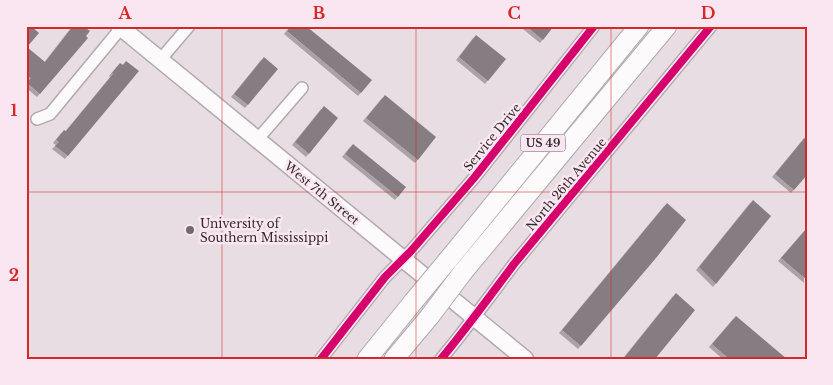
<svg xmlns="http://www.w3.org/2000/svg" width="833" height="385" font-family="'Libre Baskerville',serif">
	<defs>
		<filter id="shadow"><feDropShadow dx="-3" dy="3" stdDeviation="0" flood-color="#0004"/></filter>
	</defs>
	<rect width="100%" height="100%" fill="#e8dde3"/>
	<g fill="#857d82" filter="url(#shadow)">
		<path d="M 26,26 L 31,26 L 39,33 L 27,47 L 45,62 L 73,26 L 83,26 L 90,31 L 86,36 L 88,38 L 40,94 L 27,83 L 31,78 L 26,75 Z"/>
		<path d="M 291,26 L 306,26 L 372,80 L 361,93 L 287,31 Z"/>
		<path d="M 526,26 L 554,26 L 543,40 Z"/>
		<path d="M 476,35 L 506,59 L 488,81 L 459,57 Z"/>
		<path d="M 264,57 L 278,69 L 248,105 L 234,94 Z"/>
		<path d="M 126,61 L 139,71 L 68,156 L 55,146 L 59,142 L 56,140 L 64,130 L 66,131 L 113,74 L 112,73 L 120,63 L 123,65 Z"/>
		<path d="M 385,95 L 436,137 L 418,160 L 366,118 Z"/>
		<path d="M 324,106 L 338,118 L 309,154 L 295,142 Z"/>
		<path d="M 807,135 L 807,175 L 794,190 L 775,174 Z"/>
		<path d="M 353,144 L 406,187 L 398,197 L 345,154 Z"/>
		<path d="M 753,200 L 771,216 L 716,284 L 699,267 Z"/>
		<path d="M 667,203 L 686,220 L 656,258 L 581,346 L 562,330 Z"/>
		<path d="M 807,228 L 807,280 L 781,258 Z"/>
		<path d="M 676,293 L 695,310 L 655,359 L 623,359 Z"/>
		<path d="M 736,316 L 787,359 L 729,359 L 712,344 Z"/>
	</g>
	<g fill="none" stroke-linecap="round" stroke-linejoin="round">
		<g stroke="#b2a9ae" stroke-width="14">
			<g id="minor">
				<path d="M 160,60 L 189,26"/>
				<path d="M 37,119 L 50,114 L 121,28"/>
				<path d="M 257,140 L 302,88"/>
				<path d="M 321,359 L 385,277 L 411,251 L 474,178 L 594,26"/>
				<path d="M 441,359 C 467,328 490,296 514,264 L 711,26"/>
			</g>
		</g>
		<g stroke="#b2a9ae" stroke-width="19">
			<path id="secondary" d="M 119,26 L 525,359"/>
		</g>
		<g stroke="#b2a9ae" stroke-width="21">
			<g id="primary">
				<path d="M 448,260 L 639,26"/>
				<path d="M 463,272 L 667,26"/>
				<path d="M 367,359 L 413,302"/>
				<path d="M 394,359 L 430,316"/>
			</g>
		</g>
		<use href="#minor" stroke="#fcfafb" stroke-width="11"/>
		<use href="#secondary" stroke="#fcfafb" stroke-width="16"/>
		<use href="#primary" stroke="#fcfafb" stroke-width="19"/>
		<g stroke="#b2a9ae" stroke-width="21" stroke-linecap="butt">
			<g id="primary-bridge">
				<path d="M 413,302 L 448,260"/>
				<path d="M 430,316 L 463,272"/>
			</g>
		</g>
		<use href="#primary-bridge" stroke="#fcfafb" stroke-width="19"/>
		<g stroke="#fae6f0" stroke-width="11">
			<g id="cycleway">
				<path d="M 321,359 L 385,277 L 411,251 L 474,178 L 594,26"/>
				<path d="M 441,359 C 467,328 490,296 514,264 L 711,26"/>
			</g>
		</g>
		<use href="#cycleway" stroke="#d6006c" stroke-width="8"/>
	</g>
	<path fill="none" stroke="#d62828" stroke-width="1" stroke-opacity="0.55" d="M 222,26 L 222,359M 416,26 L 416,359M 611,26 L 611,359M 26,192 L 807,192"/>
	<circle fill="#726a6e" stroke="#fae6f0" stroke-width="2" cx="190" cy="230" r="5"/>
	<g text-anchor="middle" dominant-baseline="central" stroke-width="5" stroke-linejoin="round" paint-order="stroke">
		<rect fill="#fae6f0" stroke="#6f6469" stroke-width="1" x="520.5" y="134.5" width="45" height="17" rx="4"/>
		<g font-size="11" font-weight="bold" fill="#332c2f">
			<text x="543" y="143">US 49</text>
		</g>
		<g font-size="12" fill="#332c2f" stroke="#fae6f0">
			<text transform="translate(492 137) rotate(-51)">Service Drive</text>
			<text transform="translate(566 184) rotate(-50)">North 26th Avenue</text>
			<text transform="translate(322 193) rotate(39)">West 7th Street</text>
		</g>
		<g font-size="12" fill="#332c2f" stroke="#fae6f0" text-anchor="start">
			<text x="200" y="223">University of<tspan x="200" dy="14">Southern Mississippi</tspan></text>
		</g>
	</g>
	<rect width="833" height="385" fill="none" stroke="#fae6f0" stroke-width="55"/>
	<rect x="28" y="28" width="778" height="330" fill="none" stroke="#d62828" stroke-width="2"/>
	<g font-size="16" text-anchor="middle" font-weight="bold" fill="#d62828">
		<text x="125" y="19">A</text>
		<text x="319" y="19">B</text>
		<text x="514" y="19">C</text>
		<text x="708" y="19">D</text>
		<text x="14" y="116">1</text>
		<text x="14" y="281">2</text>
	</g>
</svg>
